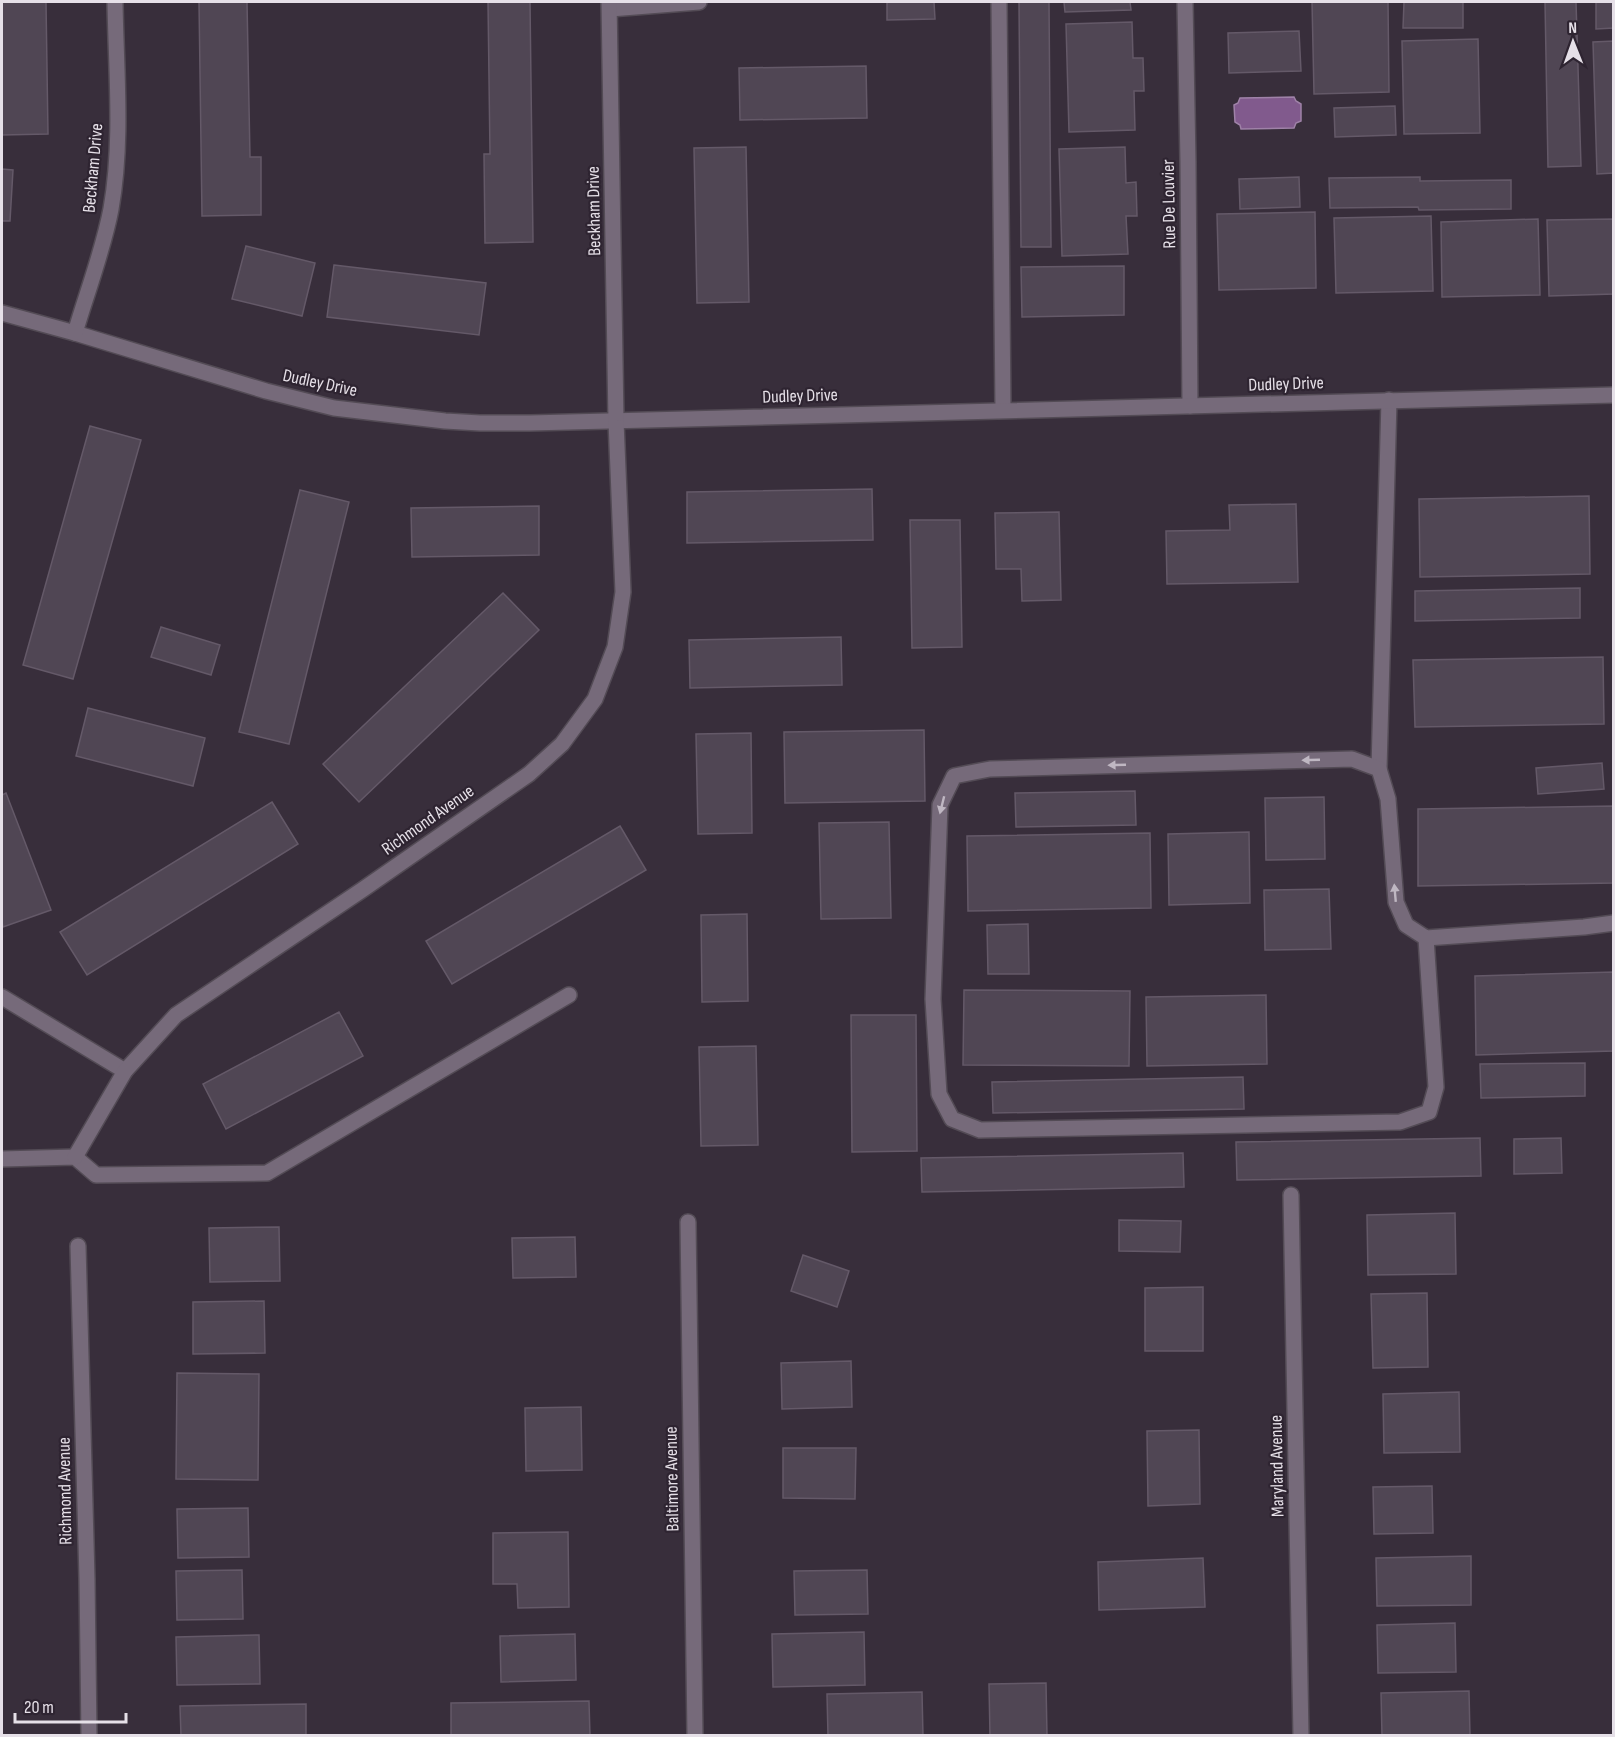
<svg xmlns="http://www.w3.org/2000/svg" width="1615" height="1737" font-family="'Sofia Sans Condensed',sans-serif">
	<rect width="100%" height="100%" fill="#382e3b"/>
	<path fill="#815a8d" stroke="#9f82a8" stroke-width="1.5" d="M 1294,97 L 1296,101 L 1301,104 L 1301,121 L 1296,123 L 1294,128 L 1241,129 L 1240,125 L 1235,122 L 1234,105 L 1238,103 L 1240,98 Z"/>
	<g fill="#504654" stroke="#645968" stroke-width="1.5">
		<path d="M 2,2 L 46,2 L 48,134 L 2,135 Z"/>
		<path d="M 199,2 L 247,2 L 250,157 L 261,157 L 261,215 L 202,216 Z"/>
		<path d="M 488,2 L 530,2 L 533,242 L 485,243 L 484,154 L 490,154 Z"/>
		<path d="M 887,2 L 934,2 L 935,19 L 887,20 Z"/>
		<path d="M 1019,2 L 1049,2 L 1051,247 L 1021,247 Z"/>
		<path d="M 1064,2 L 1130,2 L 1131,10 L 1065,12 Z"/>
		<path d="M 1312,2 L 1388,2 L 1389,92 L 1314,94 Z"/>
		<path d="M 1404,2 L 1463,2 L 1463,28 L 1403,28 Z"/>
		<path d="M 1545,2 L 1576,2 L 1581,166 L 1548,167 Z"/>
		<path d="M 1596,2 L 1614,2 L 1614,28 L 1596,29 Z"/>
		<path d="M 1132,22 L 1133,58 L 1143,58 L 1144,91 L 1134,91 L 1135,130 L 1069,132 L 1066,24 Z"/>
		<path d="M 1299,31 L 1301,71 L 1229,73 L 1228,33 Z"/>
		<path d="M 1478,39 L 1480,133 L 1404,134 L 1402,41 Z"/>
		<path d="M 1614,41 L 1614,173 L 1597,174 L 1593,42 Z"/>
		<path d="M 866,66 L 867,118 L 740,120 L 739,68 Z"/>
		<path d="M 1395,106 L 1396,135 L 1335,137 L 1334,108 Z"/>
		<path d="M 746,147 L 749,302 L 697,303 L 694,148 Z"/>
		<path d="M 1125,147 L 1126,183 L 1136,182 L 1137,216 L 1126,216 L 1128,254 L 1062,256 L 1059,149 Z"/>
		<path d="M 2,169 L 13,170 L 10,221 L 2,221 Z"/>
		<path d="M 1299,177 L 1300,207 L 1240,209 L 1239,179 Z"/>
		<path d="M 1420,177 L 1420,181 L 1511,180 L 1511,209 L 1419,210 L 1418,207 L 1330,208 L 1329,178 Z"/>
		<path d="M 1315,212 L 1316,288 L 1219,290 L 1217,214 Z"/>
		<path d="M 1431,216 L 1433,291 L 1336,293 L 1334,218 Z"/>
		<path d="M 1538,219 L 1540,295 L 1442,297 L 1441,222 Z"/>
		<path d="M 1614,219 L 1614,294 L 1549,296 L 1547,220 Z"/>
		<path d="M 246,246 L 315,263 L 302,316 L 232,299 Z"/>
		<path d="M 334,265 L 486,283 L 479,335 L 327,317 Z"/>
		<path d="M 1124,266 L 1124,315 L 1022,317 L 1021,267 Z"/>
		<path d="M 90,426 L 141,440 L 73,679 L 23,665 Z"/>
		<path d="M 872,489 L 873,540 L 687,543 L 687,492 Z"/>
		<path d="M 300,490 L 349,502 L 289,744 L 239,732 Z"/>
		<path d="M 1589,496 L 1590,574 L 1420,577 L 1419,499 Z"/>
		<path d="M 1296,504 L 1298,582 L 1167,584 L 1166,531 L 1230,530 L 1229,505 Z"/>
		<path d="M 539,506 L 539,555 L 412,557 L 411,508 Z"/>
		<path d="M 1059,512 L 1061,600 L 1022,601 L 1021,569 L 996,569 L 995,513 Z"/>
		<path d="M 910,520 L 960,520 L 962,647 L 912,648 Z"/>
		<path d="M 1580,588 L 1580,618 L 1415,621 L 1415,591 Z"/>
		<path d="M 503,593 L 539,630 L 359,802 L 323,764 Z"/>
		<path d="M 161,627 L 220,645 L 211,675 L 151,657 Z"/>
		<path d="M 841,637 L 842,685 L 690,688 L 689,640 Z"/>
		<path d="M 1603,657 L 1604,724 L 1415,727 L 1413,660 Z"/>
		<path d="M 88,708 L 205,738 L 193,786 L 76,756 Z"/>
		<path d="M 924,730 L 925,801 L 785,803 L 784,732 Z"/>
		<path d="M 751,733 L 752,833 L 698,834 L 696,734 Z"/>
		<path d="M 1602,763 L 1604,789 L 1538,794 L 1536,768 Z"/>
		<path d="M 1135,791 L 1136,825 L 1016,827 L 1015,793 Z"/>
		<path d="M 6,793 L 51,910 L 3,927 L 2,922 L 2,795 Z"/>
		<path d="M 1324,797 L 1325,859 L 1266,860 L 1265,798 Z"/>
		<path d="M 272,802 L 298,844 L 87,975 L 60,932 Z"/>
		<path d="M 1614,806 L 1614,883 L 1418,886 L 1418,809 Z"/>
		<path d="M 889,822 L 891,918 L 821,919 L 819,823 Z"/>
		<path d="M 620,826 L 646,870 L 452,984 L 426,941 Z"/>
		<path d="M 1249,832 L 1250,903 L 1169,905 L 1168,834 Z"/>
		<path d="M 1150,833 L 1151,908 L 968,911 L 967,836 Z"/>
		<path d="M 1329,889 L 1331,949 L 1265,950 L 1264,890 Z"/>
		<path d="M 747,914 L 748,1001 L 702,1002 L 701,915 Z"/>
		<path d="M 1028,924 L 1029,974 L 988,974 L 987,925 Z"/>
		<path d="M 1614,972 L 1614,1051 L 1476,1055 L 1475,976 Z"/>
		<path d="M 964,990 L 1130,991 L 1129,1066 L 963,1065 Z"/>
		<path d="M 1266,995 L 1267,1064 L 1147,1066 L 1146,997 Z"/>
		<path d="M 339,1012 L 363,1056 L 226,1129 L 203,1084 Z"/>
		<path d="M 851,1015 L 916,1015 L 917,1151 L 852,1152 Z"/>
		<path d="M 756,1046 L 758,1145 L 701,1146 L 699,1047 Z"/>
		<path d="M 1585,1063 L 1585,1096 L 1481,1098 L 1480,1064 Z"/>
		<path d="M 1243,1077 L 1244,1109 L 993,1113 L 992,1082 Z"/>
		<path d="M 1480,1138 L 1481,1176 L 1237,1180 L 1236,1142 Z"/>
		<path d="M 1561,1138 L 1562,1173 L 1514,1174 L 1514,1139 Z"/>
		<path d="M 1183,1153 L 1184,1187 L 922,1192 L 921,1158 Z"/>
		<path d="M 1455,1213 L 1456,1274 L 1368,1275 L 1367,1215 Z"/>
		<path d="M 1119,1220 L 1181,1221 L 1180,1252 L 1119,1251 Z"/>
		<path d="M 279,1227 L 280,1281 L 210,1282 L 209,1228 Z"/>
		<path d="M 575,1237 L 576,1277 L 513,1278 L 512,1238 Z"/>
		<path d="M 803,1255 L 849,1271 L 837,1307 L 791,1291 Z"/>
		<path d="M 1203,1287 L 1203,1351 L 1145,1351 L 1145,1288 Z"/>
		<path d="M 1427,1293 L 1428,1367 L 1373,1368 L 1371,1294 Z"/>
		<path d="M 264,1301 L 265,1353 L 193,1354 L 193,1302 Z"/>
		<path d="M 851,1361 L 852,1407 L 782,1409 L 781,1363 Z"/>
		<path d="M 177,1373 L 259,1374 L 258,1480 L 176,1479 Z"/>
		<path d="M 1459,1392 L 1460,1452 L 1384,1453 L 1383,1394 Z"/>
		<path d="M 581,1407 L 582,1470 L 526,1471 L 525,1408 Z"/>
		<path d="M 1199,1430 L 1200,1504 L 1148,1506 L 1147,1431 Z"/>
		<path d="M 783,1448 L 856,1448 L 855,1499 L 783,1498 Z"/>
		<path d="M 1432,1486 L 1433,1533 L 1374,1534 L 1373,1487 Z"/>
		<path d="M 248,1508 L 249,1557 L 178,1558 L 177,1509 Z"/>
		<path d="M 568,1532 L 569,1607 L 518,1608 L 517,1584 L 493,1584 L 493,1533 Z"/>
		<path d="M 1471,1556 L 1471,1605 L 1377,1606 L 1376,1558 Z"/>
		<path d="M 1203,1558 L 1205,1607 L 1099,1610 L 1098,1562 Z"/>
		<path d="M 242,1570 L 243,1619 L 177,1620 L 176,1571 Z"/>
		<path d="M 867,1570 L 868,1614 L 795,1615 L 794,1571 Z"/>
		<path d="M 1455,1623 L 1456,1672 L 1378,1673 L 1377,1625 Z"/>
		<path d="M 864,1632 L 865,1685 L 773,1687 L 772,1634 Z"/>
		<path d="M 575,1634 L 576,1680 L 501,1682 L 500,1636 Z"/>
		<path d="M 259,1635 L 260,1684 L 177,1685 L 176,1637 Z"/>
		<path d="M 1046,1683 L 1047,1736 L 990,1736 L 989,1684 Z"/>
		<path d="M 1469,1691 L 1470,1736 L 1382,1736 L 1381,1693 Z"/>
		<path d="M 922,1692 L 923,1736 L 828,1736 L 827,1694 Z"/>
		<path d="M 589,1701 L 590,1736 L 451,1736 L 451,1703 Z"/>
		<path d="M 306,1704 L 306,1736 L 181,1736 L 180,1706 Z"/>
	</g>
	<g fill="none" stroke-linecap="round" stroke-linejoin="round">
		<g stroke="#534b55" stroke-width="18">
			<g id="lane">
				<path d="M 999,2 L 1003,410"/>
				<path d="M 610,9 L 699,2"/>
				<path d="M 1379,769 L 1389,400"/>
				<path d="M 1426,938 L 1436,1087 L 1429,1112 L 1400,1122 L 980,1130 L 952,1119 L 939,1094 L 933,999 L 940,805 L 954,776 L 990,769 L 1352,759 L 1379,769 L 1388,799 L 1396,902 L 1406,925 L 1426,938 L 1584,927 L 1614,923"/>
				<path d="M 2,997 L 125,1071"/>
				<path d="M 2,1159 L 75,1157 L 96,1175 L 267,1173 L 569,995"/>
			</g>
		</g>
		<g stroke="#534b55" stroke-width="18">
			<g id="street">
				<path d="M 1185,2 L 1188,162 L 1190,406"/>
				<path d="M 2,313 L 75,333 L 266,391 L 334,408 L 445,421 L 480,423 L 530,423 L 1614,395"/>
				<path d="M 75,333 C 87,292 103,251 111,209 C 123,141 116,70 115,2"/>
				<path d="M 75,1157 L 125,1071 L 176,1015 L 362,890 L 529,774 L 562,744 L 595,699 L 615,647 L 623,592 L 616,421 L 609,2"/>
				<path d="M 1291,1195 L 1301,1736"/>
				<path d="M 688,1222 L 695,1736"/>
				<path d="M 78,1246 L 87,1579 L 89,1736"/>
			</g>
		</g>
		<use href="#lane" stroke="#766a7a" stroke-width="15"/>
		<use href="#street" stroke="#766a7a" stroke-width="15"/>
	</g>
	<defs><path id="oneway-solid" d="M-6-.8H1V-3.2L6.5 0L1 3.2V.8H-6Z" transform="scale(1.5)"/></defs>
	<g fill="#bfb7c2">
		<use href="#oneway-solid" transform="translate(1311 760) rotate(178)"/>
		<use href="#oneway-solid" transform="translate(1117 765) rotate(178)"/>
		<use href="#oneway-solid" transform="translate(942 805) rotate(104)"/>
		<use href="#oneway-solid" transform="translate(1395 893) rotate(-95)"/>
	</g>
	<g text-anchor="middle" dominant-baseline="central" stroke-width="4.5" stroke-linejoin="round" paint-order="stroke">
		<g font-size="18" fill="#e6e0e8" stroke="#2e2431">
			<text transform="translate(93 168) rotate(-85)">Beckham Drive</text>
			<text transform="translate(1169 204) rotate(-91)">Rue De Louvier</text>
			<text transform="translate(594 211) rotate(-91)">Beckham Drive</text>
			<text transform="translate(320 383) rotate(12)">Dudley Drive</text>
			<text transform="translate(1286 384) rotate(-2)">Dudley Drive</text>
			<text transform="translate(800 396) rotate(-2)">Dudley Drive</text>
			<text transform="translate(428 820) rotate(-35)">Richmond Avenue</text>
			<text transform="translate(1277 1466) rotate(-91)">Maryland Avenue</text>
			<text transform="translate(672 1479) rotate(-91)">Baltimore Avenue</text>
			<text transform="translate(65 1491) rotate(-91)">Richmond Avenue</text>
		</g>
	</g>
	<rect width="1615" height="1737" fill="none" stroke="#e6e0e8" stroke-width="6"/>
	<g transform="translate(1573 42) rotate(359)" stroke="#2e2431" stroke-width="4.5" paint-order="stroke">
	<path d="M0-4.5L10 22L0 15L-10 22Z" fill="#e6e0e8"/>
	<text y="-9" font-size="16" font-weight="bold" text-anchor="middle" fill="#e6e0e8">N</text>
	</g>
	<path d="M15 1713v9h111v-9" fill="none" stroke="#e6e0e8" stroke-width="3"/>
	<text x="24" y="1713" font-size="18" fill="#e6e0e8" stroke="#2e2431" stroke-width="4.5" paint-order="stroke">20 m</text>
</svg>
